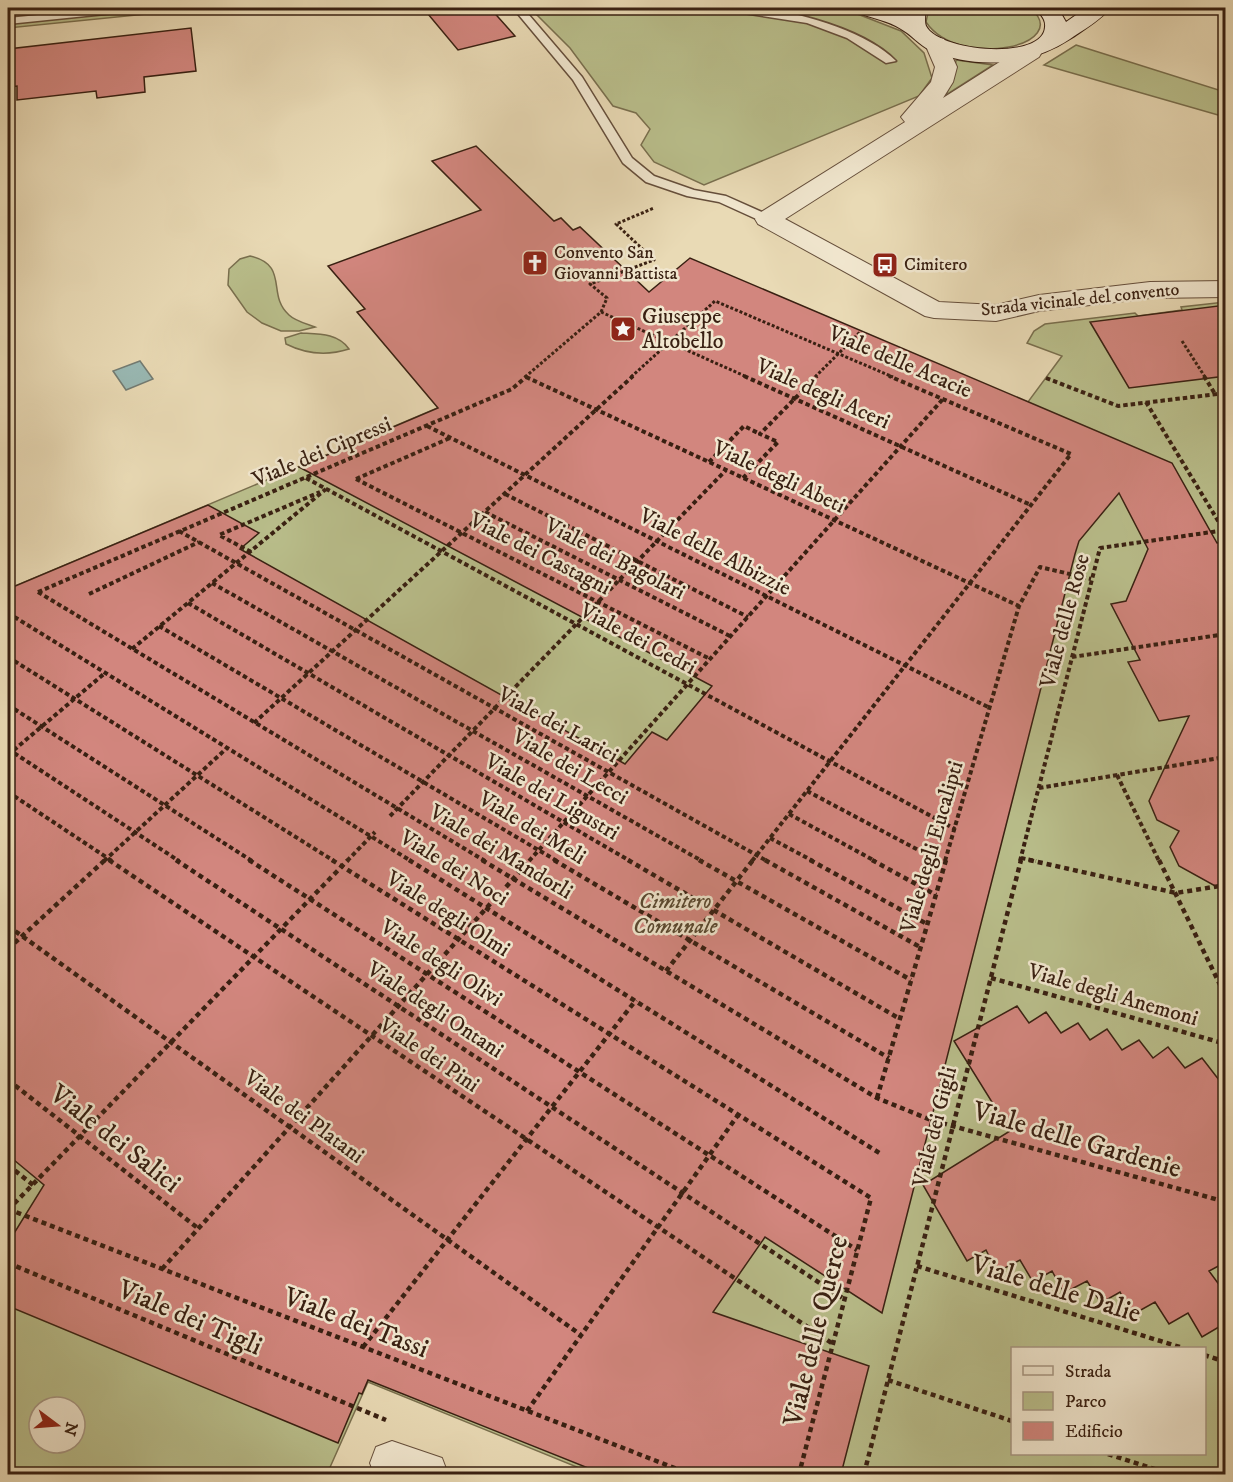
<svg xmlns="http://www.w3.org/2000/svg" width="1233" height="1482" font-family="'IM FELL DW Pica',serif">
	<rect width="100%" height="100%" fill="#e9dab5"/>
	<filter id="stains"><feTurbulence type="fractalNoise" baseFrequency=".00333" numOctaves="4"/><feColorMatrix values="0 0 0 0 .2 0 0 0 0 .09 0 0 0 0 .02 0 0 0 .5 -.17"/></filter>
	<radialGradient id="worn" r=".72"><stop offset=".6" stop-color="#630" stop-opacity="0"/><stop offset="1" stop-color="#630" stop-opacity=".3"/></radialGradient>
	<g fill="#b9be8b" stroke="#796f4e" stroke-width="1.5" fill-rule="evenodd">
		<path d="M 8,8 L 206,8 L 8,28 Z"/>
		<path d="M 530,8 L 842,8 L 901,31 L 924,53 L 932,78 L 919,96 L 704,185 L 654,162 L 641,145 L 650,129 L 636,113 L 613,106 L 570,48 Z"/>
		<path d="M 929,8 L 1030,8 C 1075,45 959,71 926,22 Z"/>
		<path d="M 1076,45 L 1225,92 L 1225,117 L 1044,65 Z"/>
		<path d="M 956,60 L 993,65 L 946,95 L 954,75 Z"/>
		<path d="M 250,256 C 290,265 266,295 289,315 C 295,321 307,324 315,327 L 299,331 L 281,331 L 262,323 L 247,312 L 228,285 L 229,269 L 240,259 Z"/>
		<path d="M 1225,302 L 1225,1474 L 594,1474 L 368,1382 L 327,1474 L 8,1474 L 8,584 L 13,587 L 447,404 L 651,303 L 1028,402 L 1062,356 L 1027,343 L 1034,331 L 1045,324 L 1135,313 L 1138,316 L 1182,310 L 1181,307 ZM 1012,1348 L 1204,1348 L 1204,1454 L 1012,1454 ZM 39,1407 L 75,1407 L 75,1443 L 39,1443 Z"/>
		<path d="M 301,333 C 318,334 338,333 349,349 C 327,356 306,354 286,344 L 285,338 Z"/>
	</g>
	<path fill="#99b9b4" stroke="#737c73" stroke-width="1.5" d="M 140,361 L 153,379 L 126,390 L 113,371 Z"/>
	<g fill="#d2867e" stroke="#392012" stroke-width="1.5">
		<path d="M 423,8 L 490,8 L 515,36 L 458,50 Z"/>
		<path d="M 191,28 L 196,71 L 144,77 L 145,92 L 97,98 L 96,91 L 17,100 L 17,86 L 8,87 L 8,49 Z"/>
		<path d="M 476,146 L 554,221 L 561,218 L 573,230 L 580,227 L 649,292 L 690,258 L 1172,463 L 1217,543 L 1226,542 L 1226,892 L 1179,866 L 1170,847 L 1179,831 L 1157,820 L 1149,801 L 1189,716 L 1159,721 L 1128,662 L 1140,660 L 1111,604 L 1126,601 L 1148,549 L 1119,493 L 1079,541 L 1075,554 L 882,1313 L 765,1237 L 713,1312 L 869,1366 L 841,1474 L 603,1474 L 368,1380 L 362,1394 L 359,1393 L 338,1443 L 8,1306 L 8,1243 L 44,1185 L 8,1155 L 8,589 L 208,505 L 259,533 L 240,549 L 625,764 L 652,732 L 667,740 L 712,686 L 299,467 L 438,408 L 357,312 L 365,309 L 328,266 L 481,210 L 432,161 Z"/>
		<path d="M 1226,305 L 1226,376 L 1129,388 L 1090,322 Z"/>
		<path d="M 1017,1006 L 1029,1023 L 1046,1012 L 1061,1033 L 1078,1023 L 1090,1040 L 1107,1029 L 1122,1050 L 1139,1040 L 1153,1058 L 1168,1047 L 1185,1068 L 1202,1058 L 1226,1089 L 1226,1262 L 1209,1271 L 1226,1294 L 1224,1324 L 1202,1337 L 1188,1313 L 1169,1324 L 1155,1302 L 1132,1315 L 1120,1292 L 1101,1303 L 1087,1281 L 1064,1293 L 1052,1271 L 1033,1282 L 1020,1260 L 997,1272 L 986,1250 L 967,1261 L 923,1185 L 1010,1131 L 954,1041 Z"/>
	</g>
	<g fill="none" stroke-linecap="round" stroke-linejoin="round">
		<g stroke="#654e3b" stroke-width="3">
			<g id="lane">
				<path d="M 109,8 L 140,8 L 135,11 L 8,24 L 8,18 Z"/>
				<path d="M 513,8 L 523,8 L 582,77 L 632,158 L 654,176 L 694,190 L 726,196 L 771,216 L 771,222 L 763,222 L 719,202 L 687,196 L 646,182 L 623,163 L 573,80 Z"/>
				<path d="M 726,8 C 772,3 862,26 896,61 L 886,63 L 847,38 L 807,23 L 731,11 Z"/>
			</g>
		</g>
		<g stroke="#654e3b" stroke-width="2">
			<g id="street">
				<path d="M 936,37 L 944,39 L 957,67 L 953,82 L 943,98 L 1023,47 L 1039,47 L 1042,52 L 1039,57 L 785,219 L 939,302 L 996,305 L 1039,295 L 1150,282 L 1226,281 L 1226,297 L 1150,298 L 1039,311 L 996,321 L 934,318 L 925,316 L 758,224 L 755,219 L 758,214 L 905,122 L 901,117 L 931,82 L 935,67 L 925,44 L 928,39 Z"/>
				<path d="M 392,1441 L 442,1458 L 448,1474 L 374,1474 L 370,1463 L 376,1447 Z"/>
			</g>
		</g>
		<g stroke="#392012" stroke-width="2">
			<path id="secondary" d="M 856,8 L 884,8 L 904,15 L 905,8 L 925,8 C 926,13 924,21 926,26 C 939,52 1043,61 1045,27 C 1046,18 1039,14 1036,8 L 1058,8 L 1066,22 L 1086,8 L 1110,8 C 1101,20 1083,30 1070,39 C 1029,66 976,70 930,50 C 919,45 912,35 901,29 C 889,21 872,18 858,13 Z"/>
		</g>
		<g stroke="#392012" stroke-width="3" stroke-dasharray="3 2" stroke-linecap="butt">
			<path d="M 601,312 L 747,377"/>
			<path d="M 1182,341 L 1205,377"/>
			<path d="M 525,377 L 601,312 L 607,298 L 590,284 L 654,260 L 616,224 L 654,208"/>
			<path d="M 631,377 L 715,301 L 893,377"/>
			<path d="M 815,377 L 861,331"/>
		</g>
		<g stroke="#392012" stroke-width="4" stroke-dasharray="4.5 3" stroke-linecap="butt">
			<path d="M 744,376 L 1031,505"/>
			<path d="M 1204,376 L 1215,394"/>
			<path d="M 526,377 L 1019,606"/>
			<path d="M 1046,378 L 1118,406 L 1226,393"/>
			<path d="M 1146,402 L 1226,534"/>
			<path d="M 427,426 L 990,708"/>
			<path d="M 709,462 L 744,426 L 760,434"/>
			<path d="M 306,478 L 955,829"/>
			<path d="M 743,478 L 778,442 L 760,434 L 817,376"/>
			<path d="M 356,479 L 710,659"/>
			<path d="M 356,479 L 450,438"/>
			<path d="M 505,494 L 748,617"/>
			<path d="M 485,512 L 730,636"/>
			<path d="M 179,531 L 767,861"/>
			<path d="M 251,552 L 219,535 L 320,492"/>
			<path d="M 212,583 L 702,861"/>
			<path d="M 38,592 L 485,861"/>
			<path d="M 38,592 L 512,389 L 527,376"/>
			<path d="M 89,594 L 199,542"/>
			<path d="M 188,603 L 630,861"/>
			<path d="M 8,613 L 411,861"/>
			<path d="M 159,626 L 557,861"/>
			<path d="M 132,649 L 326,489"/>
			<path d="M 8,657 L 334,861"/>
			<path d="M 1072,657 L 1226,634"/>
			<path d="M 8,705 L 252,861"/>
			<path d="M 254,723 L 633,376"/>
			<path d="M 8,749 L 179,861"/>
			<path d="M 8,755 L 105,673"/>
			<path d="M 1117,775 L 1159,861"/>
			<path d="M 1039,788 L 1226,757"/>
			<path d="M 807,791 L 939,861"/>
			<path d="M 8,792 L 112,861"/>
			<path d="M 789,814 L 875,861"/>
			<path d="M 390,816 L 726,470"/>
			<path d="M 770,838 L 813,861"/>
			<path d="M 1021,858 L 1036,861"/>
			<path d="M 104,861 L 227,748"/>
			<path d="M 347,861 L 375,832"/>
			<path d="M 529,861 L 943,399"/>
			<path d="M 752,861 L 1071,454 L 889,376"/>
			<path d="M 945,861 L 1019,606 L 1040,567 L 1091,579"/>
			<path d="M 1020,861 L 1100,548 L 1226,530"/>
		</g>
		<g stroke="#392012" stroke-width="4.5" stroke-dasharray="5 4" stroke-linecap="butt">
			<path d="M 109,860 L 833,1344"/>
			<path d="M 176,860 L 844,1299"/>
			<path d="M 249,860 L 857,1250"/>
			<path d="M 332,860 L 871,1198 L 799,1474"/>
			<path d="M 409,860 L 881,1154"/>
			<path d="M 482,860 L 877,1098 L 931,1120 L 1226,1202"/>
			<path d="M 554,860 L 889,1058"/>
			<path d="M 628,860 L 900,1019"/>
			<path d="M 699,860 L 911,980"/>
			<path d="M 765,860 L 920,947"/>
			<path d="M 810,860 L 927,924"/>
			<path d="M 872,860 L 936,895"/>
			<path d="M 936,860 L 944,864"/>
			<path d="M 1029,860 L 1176,893 L 1226,885"/>
			<path d="M 1159,860 L 1226,997"/>
			<path d="M 506,887 L 530,860"/>
			<path d="M 8,926 L 581,1335"/>
			<path d="M 8,949 L 105,860"/>
			<path d="M 666,971 L 753,860"/>
			<path d="M 991,978 L 1226,1044"/>
			<path d="M 8,1080 L 199,1229"/>
			<path d="M 877,1098 L 946,860"/>
			<path d="M 8,1165 L 33,1185"/>
			<path d="M 8,1209 L 690,1474"/>
			<path d="M 8,1210 L 348,860"/>
			<path d="M 8,1263 L 386,1420"/>
			<path d="M 917,1266 L 1183,1348"/>
			<path d="M 162,1269 L 491,903"/>
			<path d="M 363,1347 L 636,1000"/>
			<path d="M 1204,1355 L 1226,1362"/>
			<path d="M 888,1380 L 1012,1421"/>
			<path d="M 527,1411 L 738,1115"/>
			<path d="M 1108,1454 L 1170,1474"/>
			<path d="M 864,1474 L 1021,860"/>
		</g>
		<use href="#lane" fill="#f1e7cf" fill-rule="evenodd"/>
		<use href="#street" fill="#f1e7cf" fill-rule="evenodd"/>
		<use href="#secondary" fill="#f1e7cf" fill-rule="evenodd"/>
	</g>
	<defs>
		<g id="church-square" transform="scale(1.35)"><rect x="-9" y="-9" width="18" height="18" rx="4" fill="#8f2418" stroke="#f1e7cf"/><path d="M-1.2-6h2.4v3.5h3.3v2.4h-3.3V6h-2.4V-.1h-3.3v-2.4h3.3Z" fill="#fff"/></g>
		<g id="bus-square" transform="scale(1.35)"><rect x="-9" y="-9" width="18" height="18" rx="4" fill="#8f2418" stroke="#f1e7cf"/><path d="M-5-6H5V4H4V6H2V4H-2V6H-4V4H-5ZM-3.5-4V0h7V-4ZM-3.5 1.2v1.5H-2V1.2ZM2 1.2v1.5H3.5V1.2Z" fill="#fff"/></g>
		<g id="sight-square" transform="scale(1.35)"><rect x="-9" y="-9" width="18" height="18" rx="4" fill="#8f2418" stroke="#f1e7cf"/><path d="M0-6L1.8-2.2L6-1.7L2.9 1.2L3.7 5.4L0 3.3L-3.7 5.4L-2.9 1.2L-6-1.7L-1.8-2.2Z" fill="#fff"/></g>
	</defs>
	<g fill-rule="evenodd">
		<use href="#church-square" x="535" y="263"/>
		<use href="#bus-square" x="885" y="265"/>
		<use href="#sight-square" x="623" y="329"/>
	</g>
	<g text-anchor="middle" dominant-baseline="central" stroke-width="5" stroke-linejoin="round" paint-order="stroke">
		<g font-size="18" fill="#392012" stroke="#f1e7cf" text-anchor="start">
			<text x="554" y="253">Convento San<tspan x="554" dy="21">Giovanni Battista</tspan></text>
			<text x="904" y="265">Cimitero</text>
		</g>
		<g font-size="18" fill="#392012" stroke="#f1e7cf">
			<text transform="translate(1080 300) rotate(-6)">Strada vicinale del convento</text>
		</g>
		<g font-size="22" fill="#392012" stroke="#f1e7cf" text-anchor="start">
			<text x="642" y="316">Giuseppe<tspan x="642" dy="25">Altobello</tspan></text>
		</g>
		<g font-size="22" fill="#392012" stroke="#f1e7cf">
			<text transform="translate(900 362) rotate(23)">Viale delle Acacie</text>
			<text transform="translate(823 394) rotate(24)">Viale degli Aceri</text>
			<text transform="translate(322 452) rotate(-23)">Viale dei Cipressi</text>
			<text transform="translate(779 477) rotate(25)">Viale degli Abeti</text>
			<text transform="translate(715 552) rotate(27)">Viale delle Albizzie</text>
			<text transform="translate(540 554) rotate(27)">Viale dei Castagni</text>
			<text transform="translate(615 559) rotate(27)">Viale dei Bagolari</text>
			<text transform="translate(1065 621) rotate(-75)">Viale delle Rose</text>
			<text transform="translate(638 639) rotate(28)">Viale dei Cedri</text>
			<text transform="translate(558 725) rotate(29)">Viale dei Larici</text>
			<text transform="translate(570 767) rotate(30)">Viale dei Lecci</text>
			<text transform="translate(552 797) rotate(30)">Viale dei Ligustri</text>
			<text transform="translate(532 828) rotate(31)">Viale dei Meli</text>
			<text transform="translate(932 847) rotate(-74)">Viale degli Eucalipti</text>
			<text transform="translate(501 852) rotate(31)">Viale dei Mandorli</text>
			<text transform="translate(454 868) rotate(32)">Viale dei Noci</text>
			<text transform="translate(448 914) rotate(32)">Viale degli Olmi</text>
			<text transform="translate(441 963) rotate(33)">Viale degli Olivi</text>
			<text transform="translate(1113 995) rotate(16)">Viale degli Anemoni</text>
			<text transform="translate(435 1010) rotate(33)">Viale degli Ontani</text>
			<text transform="translate(429 1055) rotate(34)">Viale dei Pini</text>
			<text transform="translate(304 1117) rotate(36)">Viale dei Platani</text>
			<text transform="translate(935 1127) rotate(-76)">Viale dei Gigli</text>
		</g>
		<g font-size="22" font-style="italic" fill="#594830" stroke="#f1e7cf">
			<text x="675" y="901">Cimitero<tspan x="675" dy="25">Comunale</tspan></text>
		</g>
		<g font-size="27" fill="#392012" stroke="#f1e7cf">
			<text transform="translate(115 1139) rotate(38)">Viale dei Salici</text>
			<text transform="translate(1077 1140) rotate(16)">Viale delle Gardenie</text>
			<text transform="translate(1056 1289) rotate(17)">Viale delle Dalie</text>
			<text transform="translate(190 1318) rotate(23)">Viale dei Tigli</text>
			<text transform="translate(356 1323) rotate(21)">Viale dei Tassi</text>
			<text transform="translate(816 1331) rotate(-76)">Viale delle Querce</text>
		</g>
	</g>
	<rect width="1233" height="1482" fill="none" stroke="#e9dab5" stroke-width="30"/>
	<rect x="9" y="9" width="1215" height="1464" fill="none" stroke="#392012" stroke-width="3"/>
	<rect x="15" y="15" width="1203" height="1452" fill="none" stroke="#392012" stroke-width="1.5"/>
	<rect x="1011" y="1347" width="195" height="108" fill="#f1e7cf" stroke="#a79783" stroke-width="1.5"/>
	<rect x="1023" y="1366" width="30" height="9" fill="#f1e7cf" stroke="#a79783" stroke-width="1.5"/>
	<text x="1065" y="1377" font-size="18" fill="#392012">Strada</text>
	<rect x="1023" y="1392" width="30" height="18" fill="#b9be8b" stroke="#a79783" stroke-width="1.5"/>
	<text x="1065" y="1407" font-size="18" fill="#392012">Parco</text>
	<rect x="1023" y="1422" width="30" height="18" fill="#d2867e" stroke="#a79783" stroke-width="1.5"/>
	<text x="1065" y="1437" font-size="18" fill="#392012">Edificio</text>
	<g transform="translate(57 1425) rotate(106)"><circle r="28" fill="#f1e7cf" stroke="#a79783" stroke-width="1.5"/>
	<path d="M0-4.5L10 22L0 15L-10 22Z" fill="#8f2418"/>
	<text y="-9" font-size="16" font-weight="bold" text-anchor="middle" fill="#392012">N</text>
	</g>
	<rect width="100%" height="100%" filter="url(#stains)"/>
	<rect width="100%" height="100%" fill="url(#worn)"/>
</svg>
